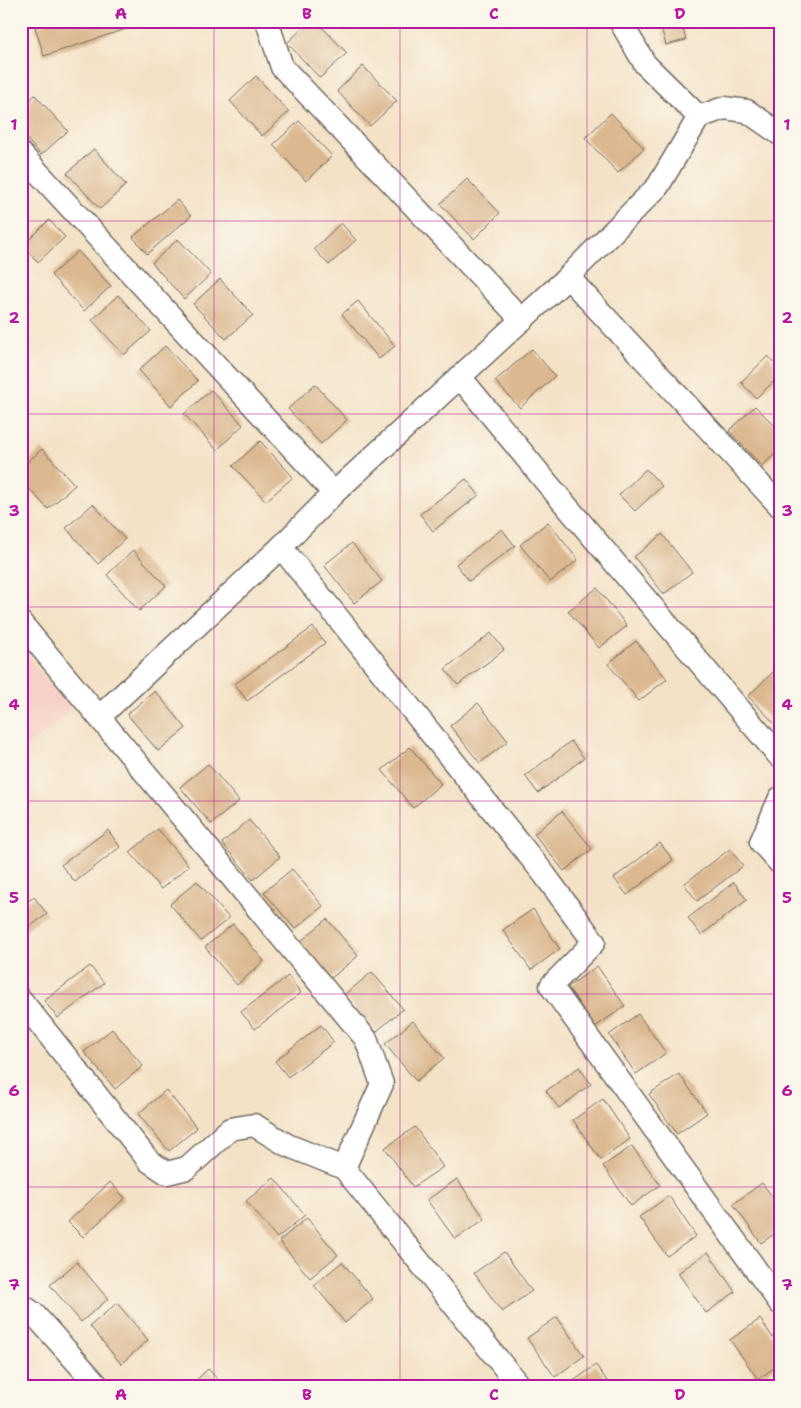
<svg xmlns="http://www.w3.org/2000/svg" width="801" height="1408" font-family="'Shantell Sans',sans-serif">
	<rect width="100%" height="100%" fill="#fbf7ec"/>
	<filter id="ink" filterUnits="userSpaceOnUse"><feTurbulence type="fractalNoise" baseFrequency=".02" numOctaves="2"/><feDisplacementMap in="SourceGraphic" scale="10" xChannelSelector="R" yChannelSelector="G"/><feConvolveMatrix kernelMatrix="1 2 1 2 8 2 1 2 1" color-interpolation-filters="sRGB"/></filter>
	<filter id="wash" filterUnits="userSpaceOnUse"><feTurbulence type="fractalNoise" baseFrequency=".0096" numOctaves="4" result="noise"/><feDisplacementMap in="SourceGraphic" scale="20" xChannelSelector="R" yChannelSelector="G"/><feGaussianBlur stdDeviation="1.12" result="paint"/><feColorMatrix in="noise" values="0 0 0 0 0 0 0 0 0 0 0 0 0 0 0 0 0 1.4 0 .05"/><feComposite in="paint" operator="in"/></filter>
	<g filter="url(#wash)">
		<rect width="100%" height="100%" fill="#f4e2c7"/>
		<path fill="#f7d1c7" d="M 21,649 L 72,709 L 21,752 Z"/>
		<g id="blocks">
			<g fill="#dbb88f">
				<path d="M 51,21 L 130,21 L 132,27 L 44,56 L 35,27 Z"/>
				<path d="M 310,21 L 316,21 L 347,53 L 320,78 L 287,43 Z"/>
				<path d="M 659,21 L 681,21 L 686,40 L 666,45 Z"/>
				<path d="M 363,66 L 397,101 L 370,126 L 337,91 Z"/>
				<path d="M 256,76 L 289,112 L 262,136 L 230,101 Z"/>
				<path d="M 35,95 L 68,131 L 41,155 L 21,133 L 21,108 Z"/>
				<path d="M 611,113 L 644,148 L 618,173 L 585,138 Z"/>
				<path d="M 299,121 L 332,156 L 306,181 L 273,145 Z"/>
				<path d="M 94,149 L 126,185 L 100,209 L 67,173 Z"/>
				<path d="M 467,179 L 500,213 L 474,239 L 440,204 Z"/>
				<path d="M 177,200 L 191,216 L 147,254 L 133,237 Z"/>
				<path d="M 49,220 L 65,237 L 38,262 L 23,246 Z"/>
				<path d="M 341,223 L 356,240 L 329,265 L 314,249 Z"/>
				<path d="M 178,239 L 211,274 L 184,299 L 152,263 Z"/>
				<path d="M 78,251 L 111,286 L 84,311 L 51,275 Z"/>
				<path d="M 220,279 L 253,315 L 226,339 L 193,304 Z"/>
				<path d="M 118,295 L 151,331 L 124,355 L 92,320 Z"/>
				<path d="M 358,301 L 395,346 L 379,359 L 342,314 Z"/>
				<path d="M 165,346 L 198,381 L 171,406 L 139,370 Z"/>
				<path d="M 532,349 L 555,376 L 520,408 L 495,381 Z"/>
				<path d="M 768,356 L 780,369 L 780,376 L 756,398 L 741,382 Z"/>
				<path d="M 315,384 L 347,420 L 321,444 L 288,409 Z"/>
				<path d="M 211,390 L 243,425 L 217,450 L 184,414 Z"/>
				<path d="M 755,406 L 780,431 L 780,449 L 762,466 L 729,431 Z"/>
				<path d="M 260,441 L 293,477 L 266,501 L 233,466 Z"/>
				<path d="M 42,449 L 75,485 L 48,509 L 21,480 L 21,468 Z"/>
				<path d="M 646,469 L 662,486 L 635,511 L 619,495 Z"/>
				<path d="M 466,479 L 479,495 L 433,531 L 420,514 Z"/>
				<path d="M 93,504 L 125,539 L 98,564 L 66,528 Z"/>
				<path d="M 548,522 L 578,560 L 550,582 L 520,545 Z"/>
				<path d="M 502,529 L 515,546 L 469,581 L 456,564 Z"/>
				<path d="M 662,534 L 692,572 L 664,594 L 634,557 Z"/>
				<path d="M 352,543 L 382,581 L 354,603 L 324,565 Z"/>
				<path d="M 133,550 L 166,586 L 139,611 L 107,575 Z"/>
				<path d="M 597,588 L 627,626 L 599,648 L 568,611 Z"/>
				<path d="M 313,627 L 325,643 L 247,701 L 235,684 Z"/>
				<path d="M 491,633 L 504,650 L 458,685 L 445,669 Z"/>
				<path d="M 636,641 L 667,679 L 639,701 L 608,664 Z"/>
				<path d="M 774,671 L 780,676 L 780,729 L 748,696 Z"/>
				<path d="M 155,691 L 186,728 L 158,751 L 127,714 Z"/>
				<path d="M 478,703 L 508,741 L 480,763 L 450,726 Z"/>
				<path d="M 571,741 L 584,758 L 538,793 L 525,776 Z"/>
				<path d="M 410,747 L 441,784 L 413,808 L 382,770 Z"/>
				<path d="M 208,764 L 239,801 L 211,824 L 180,787 Z"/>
				<path d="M 562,811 L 592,849 L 564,871 L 534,834 Z"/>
				<path d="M 249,820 L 280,857 L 253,880 L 222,843 Z"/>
				<path d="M 158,829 L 189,866 L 161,889 L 130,852 Z"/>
				<path d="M 108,830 L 120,847 L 75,882 L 61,865 Z"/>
				<path d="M 660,843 L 673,860 L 627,895 L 614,878 Z"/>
				<path d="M 730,849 L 743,866 L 697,901 L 684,884 Z"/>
				<path d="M 292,869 L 323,906 L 295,929 L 264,892 Z"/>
				<path d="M 197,881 L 229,918 L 201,941 L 170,904 Z"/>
				<path d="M 734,882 L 747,900 L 701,935 L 688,918 Z"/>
				<path d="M 34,897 L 47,914 L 21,933 L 21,906 Z"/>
				<path d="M 533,909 L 560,949 L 531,970 L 503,930 Z"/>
				<path d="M 327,919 L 358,956 L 330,979 L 300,942 Z"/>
				<path d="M 233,924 L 264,961 L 237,985 L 205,947 Z"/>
				<path d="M 90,966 L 104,983 L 58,1018 L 44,1001 Z"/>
				<path d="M 597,966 L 625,1006 L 595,1027 L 568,987 Z"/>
				<path d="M 372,972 L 403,1009 L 376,1032 L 344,995 Z"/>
				<path d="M 288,976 L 301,993 L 255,1029 L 241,1012 Z"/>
				<path d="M 638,1014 L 666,1053 L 636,1074 L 609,1035 Z"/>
				<path d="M 413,1021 L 444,1058 L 416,1081 L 385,1044 Z"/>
				<path d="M 321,1025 L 334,1042 L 288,1077 L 275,1061 Z"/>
				<path d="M 112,1029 L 143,1066 L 115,1089 L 84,1052 Z"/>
				<path d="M 579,1067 L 591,1084 L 559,1108 L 546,1091 Z"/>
				<path d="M 679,1074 L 707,1113 L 677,1134 L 649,1094 Z"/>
				<path d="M 166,1090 L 197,1128 L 169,1151 L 138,1114 Z"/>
				<path d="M 603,1099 L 630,1139 L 601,1160 L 573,1120 Z"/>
				<path d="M 415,1127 L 443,1167 L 413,1187 L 385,1148 Z"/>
				<path d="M 632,1146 L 660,1185 L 631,1206 L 603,1166 Z"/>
				<path d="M 274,1178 L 305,1215 L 277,1238 L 246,1201 Z"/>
				<path d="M 457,1179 L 485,1219 L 455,1239 L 427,1200 Z"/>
				<path d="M 110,1182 L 125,1198 L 83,1237 L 68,1222 Z"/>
				<path d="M 762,1183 L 780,1207 L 780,1230 L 761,1243 L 733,1204 Z"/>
				<path d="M 669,1196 L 696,1236 L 667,1256 L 639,1217 Z"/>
				<path d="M 307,1218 L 338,1255 L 310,1278 L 279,1241 Z"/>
				<path d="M 504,1252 L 532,1291 L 502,1312 L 474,1273 Z"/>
				<path d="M 708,1252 L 735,1292 L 706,1313 L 678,1273 Z"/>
				<path d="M 77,1262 L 108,1299 L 81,1322 L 50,1285 Z"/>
				<path d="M 342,1262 L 373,1299 L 345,1323 L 314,1285 Z"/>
				<path d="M 117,1303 L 148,1340 L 121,1364 L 90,1326 Z"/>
				<path d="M 557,1317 L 584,1356 L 555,1377 L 527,1338 Z"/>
				<path d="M 760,1319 L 780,1348 L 780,1364 L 758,1379 L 730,1340 Z"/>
				<path d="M 596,1365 L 611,1387 L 565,1387 Z"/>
				<path d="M 208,1369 L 223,1385 L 221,1387 L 189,1387 Z"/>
			</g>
		</g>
	</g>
	<g filter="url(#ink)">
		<use href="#blocks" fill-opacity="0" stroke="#716b62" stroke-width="1"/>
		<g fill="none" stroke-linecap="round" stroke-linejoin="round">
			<g stroke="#716b62" stroke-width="25">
				<g id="minor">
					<path d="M 267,21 L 282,67 L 522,320"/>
					<path d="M 620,21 L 645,64 L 699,117"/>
					<path d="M 21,154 L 334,493"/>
					<path d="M 568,277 L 780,506"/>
					<path d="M 460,377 L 547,483 L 780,757"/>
					<path d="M 281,547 L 544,874 L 594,942 L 551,986 L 780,1303"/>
					<path d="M 21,623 L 366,1039 L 382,1084 L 344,1168"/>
					<path d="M 99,717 L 281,547 L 334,493 L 568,277 L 658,186 L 699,117 L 724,108 L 747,111 L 780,134"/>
					<path d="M 780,798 L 761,842 L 780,863"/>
					<path d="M 21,1000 L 149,1161 L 167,1173 L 187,1168 L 230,1129 L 254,1125 L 287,1145 L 344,1168 L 520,1387"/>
					<path d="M 21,1305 L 33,1313 L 99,1387"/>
				</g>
			</g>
			<use href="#minor" stroke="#fff" stroke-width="22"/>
		</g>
	</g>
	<path fill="none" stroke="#b5179e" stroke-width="1" stroke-opacity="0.55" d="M 214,21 L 214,1387M 400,21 L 400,1387M 587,21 L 587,1387M 21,221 L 780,221M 21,414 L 780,414M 21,607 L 780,607M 21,801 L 780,801M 21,994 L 780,994M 21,1187 L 780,1187"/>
	<rect width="801" height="1408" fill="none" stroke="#fbf7ec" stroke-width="55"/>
	<rect x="28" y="28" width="746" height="1352" fill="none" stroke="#b5179e" stroke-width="2"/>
	<g font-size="16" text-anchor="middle" font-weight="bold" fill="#b5179e">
		<text x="121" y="19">A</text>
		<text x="307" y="19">B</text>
		<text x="494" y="19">C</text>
		<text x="680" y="19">D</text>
		<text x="14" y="130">1</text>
		<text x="787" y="130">1</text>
		<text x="14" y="323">2</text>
		<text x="787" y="323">2</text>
		<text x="14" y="516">3</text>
		<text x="787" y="516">3</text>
		<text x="14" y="710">4</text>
		<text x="787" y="710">4</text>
		<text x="14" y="903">5</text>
		<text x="787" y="903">5</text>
		<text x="14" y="1096">6</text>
		<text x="787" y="1096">6</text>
		<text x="14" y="1290">7</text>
		<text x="787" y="1290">7</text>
		<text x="121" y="1400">A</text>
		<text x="307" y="1400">B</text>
		<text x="494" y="1400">C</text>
		<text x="680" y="1400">D</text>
	</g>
</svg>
